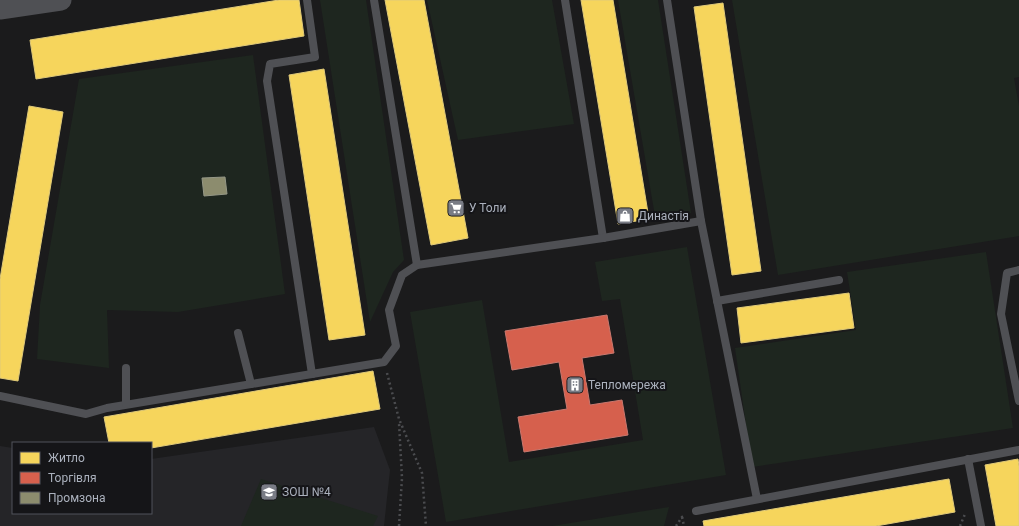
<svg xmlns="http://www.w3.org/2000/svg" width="1019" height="526" font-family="Roboto,sans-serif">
	<rect width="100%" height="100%" fill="#1b1b1c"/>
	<path fill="#252528" d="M 374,427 L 390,470 L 384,526 L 0,526 L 0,446 L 13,448 L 13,513 L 151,513 L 151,459 Z"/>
	<g fill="#1e261f">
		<path d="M 320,0 L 366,0 L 404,260 L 393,272 L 370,322 Z"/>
		<path d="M 427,0 L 552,0 L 574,124 L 458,140 Z"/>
		<path d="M 618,0 L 658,0 L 691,213 L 655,216 Z"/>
		<path d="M 732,0 L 1019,0 L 1019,77 L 1014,78 L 1019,106 L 1019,236 L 778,275 Z"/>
		<path d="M 253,55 L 285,294 L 178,312 L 107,310 L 109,368 L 37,359 L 40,305 L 79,79 Z"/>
		<path d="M 687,247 L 726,475 L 446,522 L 410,312 L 482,300 L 509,462 L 643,440 L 620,299 L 602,301 L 595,262 Z"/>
		<path d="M 986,252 L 1013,428 L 752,467 L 735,348 L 856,330 L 847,272 Z"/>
		<path d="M 261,479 L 378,516 L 373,526 L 241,526 Z"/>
		<path d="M 669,507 L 664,526 L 552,526 Z"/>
	</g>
	<g fill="#f6d55c" stroke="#e0ca79">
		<path d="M 279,0 L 299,0 L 304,36 L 36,79 L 30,40 Z"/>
		<path d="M 385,0 L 424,0 L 468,238 L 431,245 Z"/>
		<path d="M 581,0 L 613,0 L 649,219 L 618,224 Z"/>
		<path d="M 723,3 L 761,271 L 732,275 L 694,7 Z"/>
		<path d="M 324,69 L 365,335 L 329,340 L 289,75 Z"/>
		<path d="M 29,106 L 63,112 L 18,381 L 0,378 L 0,279 Z"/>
		<path d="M 849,293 L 854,328 L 741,343 L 737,308 Z"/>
		<path d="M 373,371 L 380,409 L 151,448 L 151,443 L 109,443 L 104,417 Z"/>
		<path d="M 1018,459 L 1019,466 L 1019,526 L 996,526 L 985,465 Z"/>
		<path d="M 949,479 L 955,512 L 876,526 L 704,526 L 703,521 Z"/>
	</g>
	<path fill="#d6604d" stroke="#c9786f" d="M 607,315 L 614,353 L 582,358 L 590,405 L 622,400 L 628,435 L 524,452 L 518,417 L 567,409 L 559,362 L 512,370 L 505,331 Z"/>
	<path fill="#8c8c6e" stroke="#959786" d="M 225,177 L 227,194 L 204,196 L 202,178 Z"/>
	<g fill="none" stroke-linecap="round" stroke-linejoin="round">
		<g stroke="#4b4c4f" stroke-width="2.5" stroke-dasharray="2 3" stroke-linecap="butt">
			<path d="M 387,373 L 399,419 L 422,473 L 426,526"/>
			<path d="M 682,517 L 684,526"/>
			<path d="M 399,526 L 402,478 L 399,423"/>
			<path d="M 676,526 L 682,517 L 685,516"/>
			<path d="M 960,526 L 965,514"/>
		</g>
		<g stroke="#4f5054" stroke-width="8">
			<path d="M 307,0 L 315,57 L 270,64 L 267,81 L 312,374"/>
			<path d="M 565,0 L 603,238"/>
			<path d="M 701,221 L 757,499"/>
			<path d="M 417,265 L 603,238 L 701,221 L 667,0"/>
			<path d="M 1019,270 L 1007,273 L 1001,314 L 1019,401"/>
			<path d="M 717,301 L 839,280"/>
			<path d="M 238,333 L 251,384"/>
			<path d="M 0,396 L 86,414 L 107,408 L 384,362 L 396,346 L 389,310 L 402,275 L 417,265 L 374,0"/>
			<path d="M 126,404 L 126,368"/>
			<path d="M 968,459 L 981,526"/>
			<path d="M 696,511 L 1019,450"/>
		</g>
		<path stroke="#4f5054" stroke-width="21" d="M 0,9 L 61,0"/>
	</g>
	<defs>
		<g id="supermarket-square" transform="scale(0.9)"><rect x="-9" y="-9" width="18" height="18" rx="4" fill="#797c85" stroke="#151518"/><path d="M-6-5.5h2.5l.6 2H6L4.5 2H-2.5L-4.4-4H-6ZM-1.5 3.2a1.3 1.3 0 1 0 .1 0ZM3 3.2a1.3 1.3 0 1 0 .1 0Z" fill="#fff"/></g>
		<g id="shop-square" transform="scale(0.9)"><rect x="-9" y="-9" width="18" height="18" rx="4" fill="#797c85" stroke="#151518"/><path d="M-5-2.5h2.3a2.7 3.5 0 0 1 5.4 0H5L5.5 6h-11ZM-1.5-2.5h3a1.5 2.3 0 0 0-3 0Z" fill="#fff"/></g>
		<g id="building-square" transform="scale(0.9)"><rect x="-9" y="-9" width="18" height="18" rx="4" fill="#797c85" stroke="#151518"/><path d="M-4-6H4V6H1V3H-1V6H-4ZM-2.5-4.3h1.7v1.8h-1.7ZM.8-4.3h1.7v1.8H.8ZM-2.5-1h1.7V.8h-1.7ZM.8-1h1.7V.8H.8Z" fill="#fff"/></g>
		<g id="school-square" transform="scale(0.9)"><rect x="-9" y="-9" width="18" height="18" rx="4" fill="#797c85" stroke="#151518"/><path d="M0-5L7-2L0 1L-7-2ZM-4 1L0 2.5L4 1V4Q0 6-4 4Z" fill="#fff"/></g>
	</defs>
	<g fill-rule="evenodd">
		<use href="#supermarket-square" x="456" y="208"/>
		<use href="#shop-square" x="625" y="216"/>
		<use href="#building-square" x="575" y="385"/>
		<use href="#school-square" x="269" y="492"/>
	</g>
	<g text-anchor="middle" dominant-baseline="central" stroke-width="4" stroke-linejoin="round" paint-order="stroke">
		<g font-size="12" fill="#abb1bd" stroke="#151518" text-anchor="start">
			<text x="469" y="208">У Толи</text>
			<text x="638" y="216">Династія</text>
			<text x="588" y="385">Тепломережа</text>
			<text x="282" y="492">ЗОШ №4</text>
		</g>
	</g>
	<rect x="12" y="442" width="140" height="72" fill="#151518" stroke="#51535a"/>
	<rect x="20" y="452" width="20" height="12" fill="#f6d55c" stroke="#51535a"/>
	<text x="48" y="462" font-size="12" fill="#abb1bd">Житло</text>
	<rect x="20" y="472" width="20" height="12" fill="#d6604d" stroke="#51535a"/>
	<text x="48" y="482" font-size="12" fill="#abb1bd">Торгівля</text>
	<rect x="20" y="492" width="20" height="12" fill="#8c8c6e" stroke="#51535a"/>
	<text x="48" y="502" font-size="12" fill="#abb1bd">Промзона</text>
</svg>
